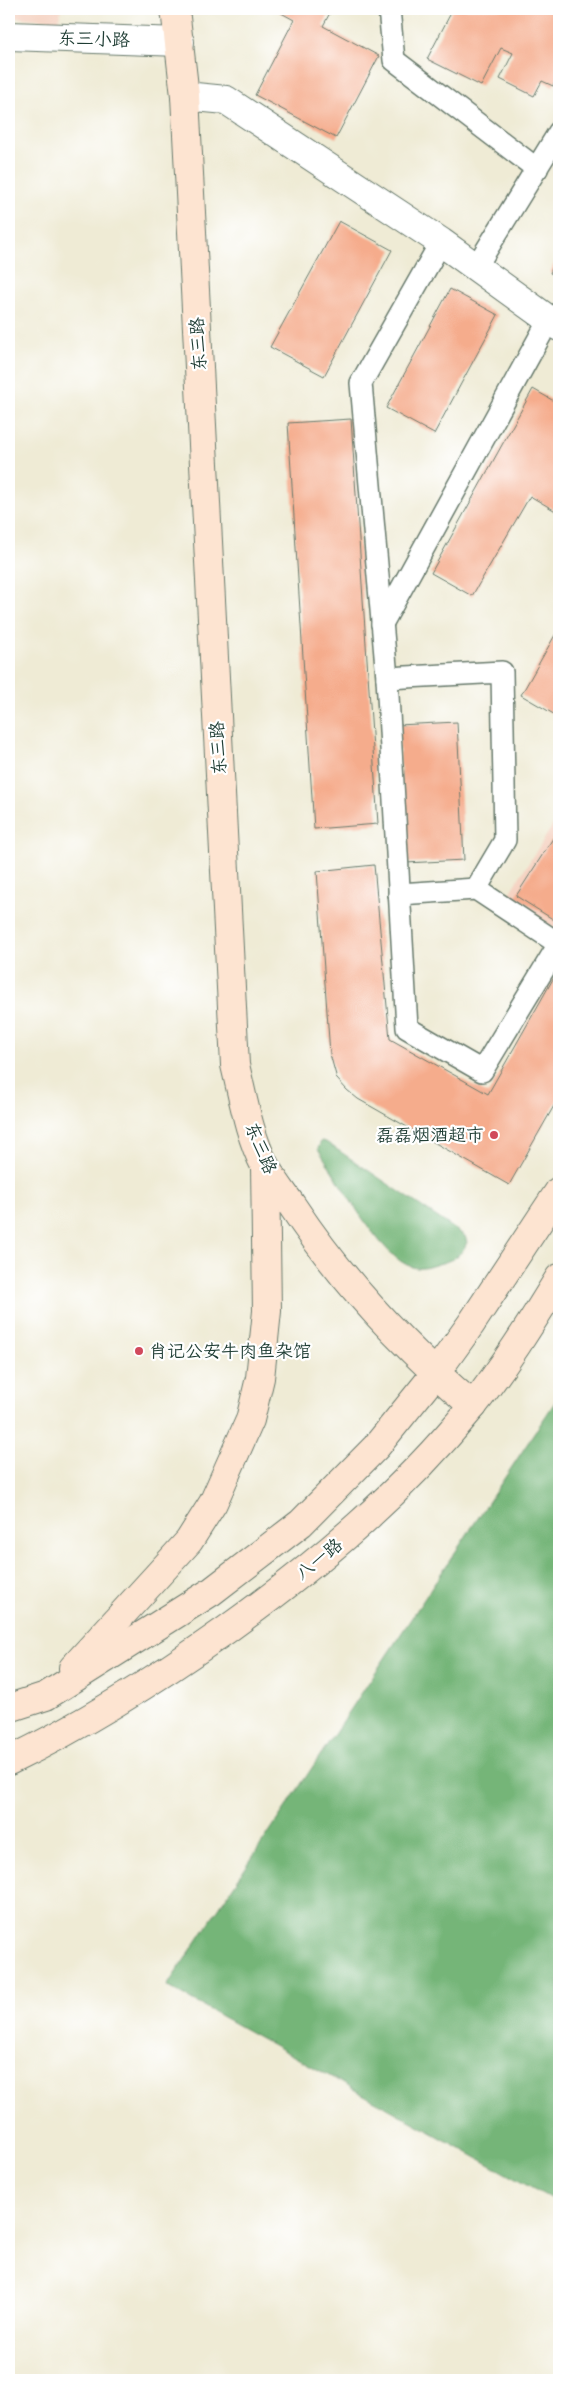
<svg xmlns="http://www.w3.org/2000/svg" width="568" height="2389" font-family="Itim,'LXGW WenKai TC',sans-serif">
	<rect width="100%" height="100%" fill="#fff"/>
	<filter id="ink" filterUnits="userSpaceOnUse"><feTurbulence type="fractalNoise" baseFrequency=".02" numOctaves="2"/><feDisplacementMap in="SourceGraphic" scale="10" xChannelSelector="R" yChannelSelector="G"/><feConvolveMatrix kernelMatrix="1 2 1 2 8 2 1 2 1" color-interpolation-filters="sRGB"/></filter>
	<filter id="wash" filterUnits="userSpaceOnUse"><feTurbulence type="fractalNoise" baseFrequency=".0096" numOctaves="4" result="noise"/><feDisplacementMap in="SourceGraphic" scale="20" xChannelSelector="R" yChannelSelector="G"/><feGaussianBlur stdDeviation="1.12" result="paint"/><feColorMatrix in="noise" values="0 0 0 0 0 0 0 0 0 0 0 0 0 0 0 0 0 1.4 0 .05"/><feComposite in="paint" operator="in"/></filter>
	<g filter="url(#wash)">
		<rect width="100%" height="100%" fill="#efebd5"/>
		<g fill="#f5d3c2">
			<path d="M 9,9 L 61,9 L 59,21 L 9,17 Z"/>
			<path d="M 559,816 L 559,932 L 506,898 Z"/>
		</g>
		<g fill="#74b578" stroke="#4a7956">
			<path d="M 321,1141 L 326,1142 L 465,1236 L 467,1242 C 462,1256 451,1261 438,1264 C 429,1267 421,1270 412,1267 C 379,1257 339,1179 318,1149 Z"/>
			<path d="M 559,1396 L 559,2203 L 167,1986 Z"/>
		</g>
		<g id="blocks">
			<g fill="#f5ac8c">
				<path d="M 274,9 L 332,9 L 323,26 L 379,56 L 336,138 L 255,95 L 294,20 Z"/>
				<path d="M 453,9 L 559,9 L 559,75 L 553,86 L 542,81 L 534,96 L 500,79 L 513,53 L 501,48 L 481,86 L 427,59 Z"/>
				<path d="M 339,221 L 392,250 L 324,376 L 270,347 Z"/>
				<path d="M 559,254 L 559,277 L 550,273 Z"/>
				<path d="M 450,289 L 498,315 L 434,434 L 386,408 Z"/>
				<path d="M 533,389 L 559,404 L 559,513 L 530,496 L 472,596 L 431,573 Z"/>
				<path d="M 351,419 L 378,824 L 314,829 L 288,423 Z"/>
				<path d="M 559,628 L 559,712 L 557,716 L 521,695 Z"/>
				<path d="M 457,722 L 464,860 L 406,863 L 398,725 Z"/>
				<path d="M 559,829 L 559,923 L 516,896 Z"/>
				<path d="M 374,865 L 390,1039 L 488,1094 L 557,972 L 559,973 L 559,1097 L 509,1185 L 358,1099 L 347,1090 L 337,1079 L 330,1054 L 317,871 Z"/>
			</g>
		</g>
	</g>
	<g filter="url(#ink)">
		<use href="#blocks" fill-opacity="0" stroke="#687a6c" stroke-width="1"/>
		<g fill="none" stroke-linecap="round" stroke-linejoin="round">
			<g stroke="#687a6c" stroke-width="24">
				<g id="lane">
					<path d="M 389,9 L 394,60 L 537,169"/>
					<path d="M 441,242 L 361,383 L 387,678 L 407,1028 L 482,1071 L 559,944"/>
					<path d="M 476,267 L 559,132"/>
					<path d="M 382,624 L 549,320"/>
					<path d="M 387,678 L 502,672 L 505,840 L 476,889"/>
					<path d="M 399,894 L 476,889 L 559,944"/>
				</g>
			</g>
			<g stroke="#687a6c" stroke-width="30">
				<g id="street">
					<path d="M 9,36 L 180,42"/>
					<path d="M 185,96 L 226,100 L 441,242 L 559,327"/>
				</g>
			</g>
			<g stroke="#687a6c" stroke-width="30">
				<g id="secondary">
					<path d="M 175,9 L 185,96 L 235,1065 C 243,1098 249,1135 265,1166 C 273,1180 284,1194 293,1207 C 342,1281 405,1348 473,1406"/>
					<path d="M 73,1668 L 189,1541 L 213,1503 L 250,1420 L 260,1378 L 267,1311 L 265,1166"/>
					<path d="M 9,1708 L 46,1696 L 211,1592 L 301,1523 L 376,1447 L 435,1374 L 471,1324 L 559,1191"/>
					<path d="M 9,1761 C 85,1724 157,1679 226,1630 C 318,1564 400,1495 472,1407 C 504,1367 532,1322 559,1278"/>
				</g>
			</g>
			<use href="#lane" stroke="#fff" stroke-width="21"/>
			<use href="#street" stroke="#fff" stroke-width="28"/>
			<use href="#secondary" stroke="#fde4d1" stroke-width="28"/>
		</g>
	</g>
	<g fill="#d1495b" stroke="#fff" stroke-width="2">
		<circle cx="494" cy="1135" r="5"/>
		<circle cx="139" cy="1351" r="5"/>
	</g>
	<g text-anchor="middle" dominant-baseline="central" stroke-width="4.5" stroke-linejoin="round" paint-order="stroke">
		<g font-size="18" fill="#1f3d34" stroke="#fff">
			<text transform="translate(94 39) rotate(2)">东三小路</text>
			<text transform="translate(198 344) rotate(-93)">东三路</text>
			<text transform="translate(218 748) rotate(-93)">东三路</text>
			<text transform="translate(261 1148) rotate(67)">东三路</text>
			<text transform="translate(319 1559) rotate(-39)">八一路</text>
		</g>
		<g font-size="18" fill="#1f3d34" stroke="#fff" text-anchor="end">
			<text x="484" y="1135">磊磊烟酒超市</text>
			<text x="149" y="1351" text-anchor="start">肖记公安牛肉鱼杂馆</text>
		</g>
	</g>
	<rect width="568" height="2389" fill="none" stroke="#fff" stroke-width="30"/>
</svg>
